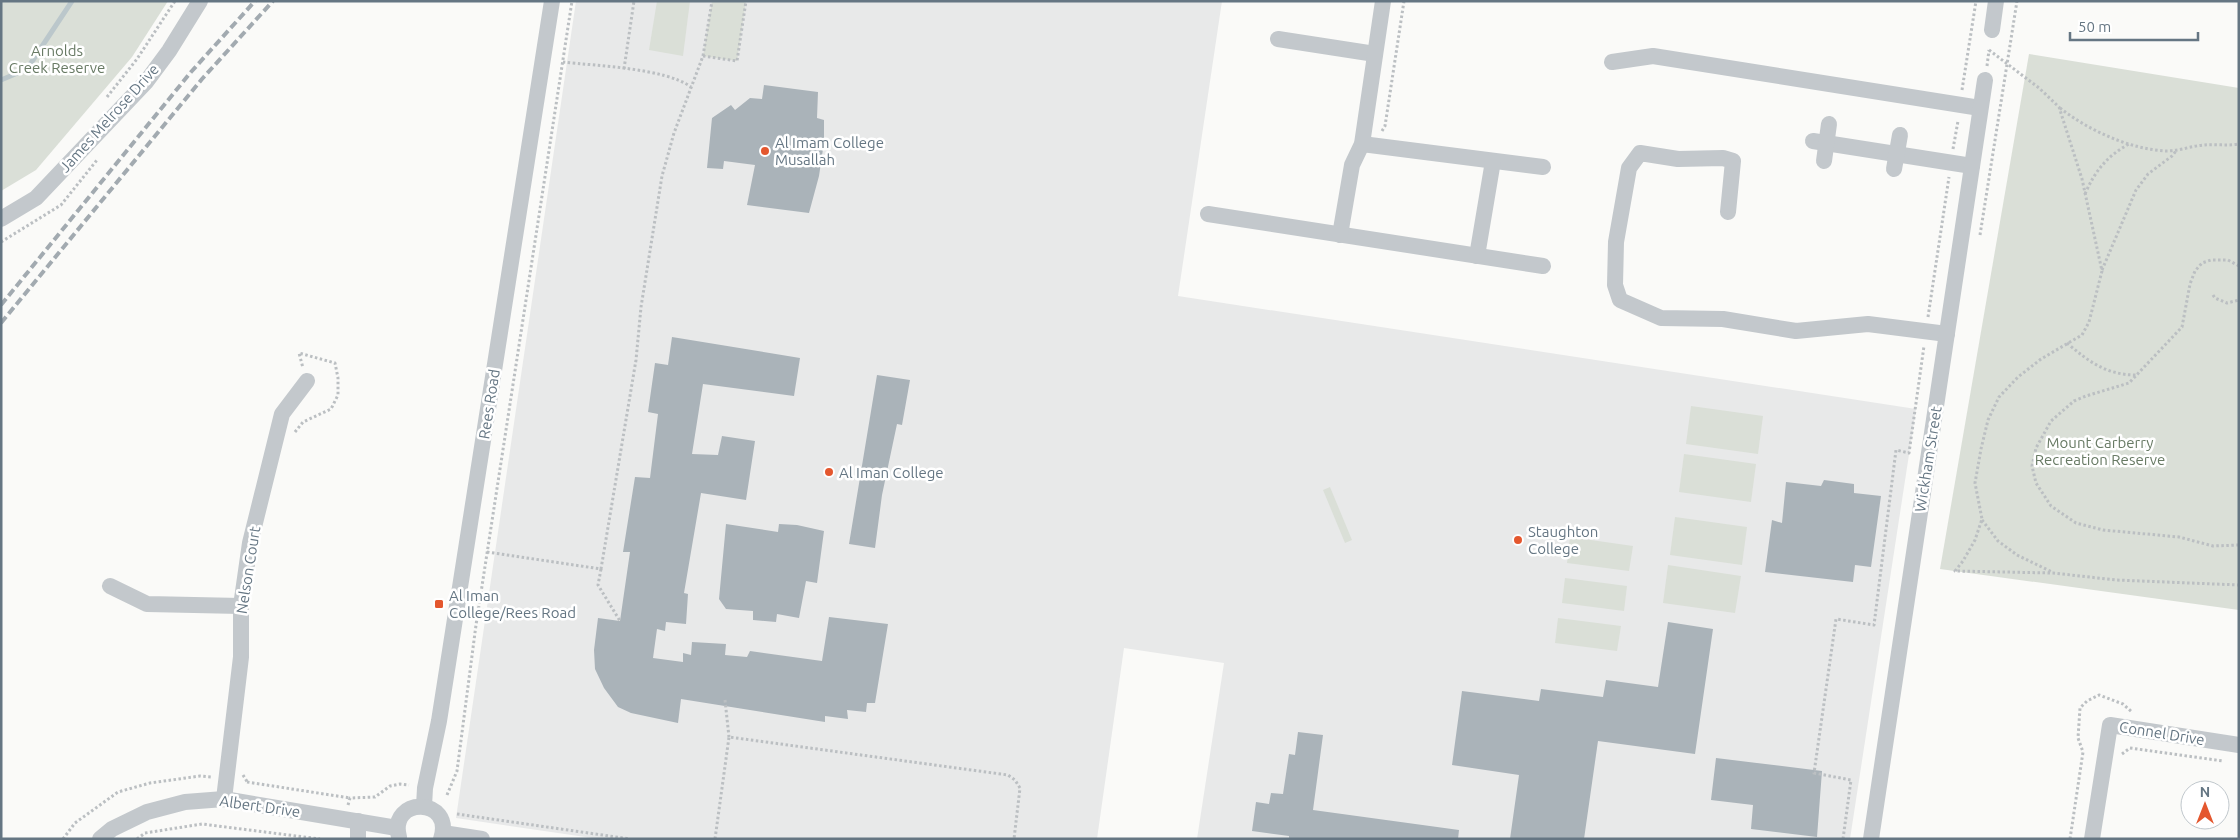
<svg xmlns="http://www.w3.org/2000/svg" width="2240" height="840" font-family="Ubuntu,sans-serif">
	<rect width="100%" height="100%" fill="#fafaf8"/>
	<path fill="#e8e9e9" d="M 576,1 L 1222,1 L 1178,296 L 1916,409 L 1850,839 L 1197,839 L 1224,663 L 1124,648 L 1097,839 L 599,839 L 456,818 Z"/>
	<g fill="#dadfd7">
		<path d="M 1,1 L 168,1 L 132,57 L 36,170 L 1,191 Z"/>
		<path d="M 657,1 L 690,1 L 683,56 L 649,50 Z"/>
		<path d="M 712,1 L 746,1 L 737,61 L 703,56 Z"/>
		<path d="M 2029,54 L 2239,88 L 2239,610 L 1940,569 Z"/>
		<path d="M 1691,406 L 1763,416 L 1758,454 L 1686,444 Z"/>
		<path d="M 1684,454 L 1756,464 L 1751,502 L 1679,492 Z"/>
		<path d="M 1330,487 L 1352,540 L 1345,543 L 1323,490 Z"/>
		<path d="M 1675,517 L 1747,527 L 1742,565 L 1670,555 Z"/>
		<path d="M 1570,537 L 1633,546 L 1629,571 L 1567,563 Z"/>
		<path d="M 1668,565 L 1741,576 L 1735,613 L 1663,603 Z"/>
		<path d="M 1565,578 L 1627,586 L 1624,611 L 1562,603 Z"/>
		<path d="M 1558,618 L 1621,626 L 1617,651 L 1555,643 Z"/>
	</g>
	<g fill="none" stroke-linecap="round" stroke-linejoin="round">
		<path stroke="#bbc7cb" stroke-width="5" d="M 1,80 L 27,69 L 72,1"/>
	</g>
	<g fill="#aab3b9">
		<path d="M 764,85 L 818,92 L 817,118 L 824,120 L 824,142 L 819,176 L 809,213 L 747,205 L 755,165 L 724,161 L 723,169 L 707,168 L 712,118 L 731,105 L 735,110 L 750,98 L 762,99 Z"/>
		<path d="M 672,337 L 800,358 L 794,396 L 703,384 L 692,454 L 718,455 L 722,436 L 755,441 L 746,500 L 701,493 L 684,593 L 688,594 L 686,624 L 666,622 L 665,631 L 657,629 L 653,658 L 683,662 L 683,653 L 691,655 L 692,642 L 726,644 L 725,655 L 747,657 L 750,651 L 822,661 L 829,617 L 888,624 L 875,703 L 867,703 L 866,712 L 847,710 L 848,719 L 825,716 L 825,722 L 681,699 L 678,723 L 631,713 L 618,707 L 604,688 L 595,669 L 594,650 L 598,618 L 620,621 L 630,552 L 623,552 L 635,477 L 650,478 L 658,414 L 648,412 L 655,363 L 668,365 Z"/>
		<path d="M 877,375 L 910,380 L 902,425 L 897,424 L 882,495 L 875,548 L 849,544 Z"/>
		<path d="M 1824,480 L 1854,484 L 1854,493 L 1881,496 L 1871,567 L 1855,565 L 1853,582 L 1765,572 L 1772,520 L 1782,523 L 1786,482 L 1821,486 Z"/>
		<path d="M 726,524 L 778,532 L 779,524 L 797,525 L 824,531 L 817,583 L 806,581 L 799,618 L 777,614 L 776,622 L 753,620 L 753,611 L 726,609 L 719,599 Z"/>
		<path d="M 1668,622 L 1713,629 L 1695,754 L 1598,741 L 1584,839 L 1510,839 L 1519,775 L 1452,765 L 1462,691 L 1539,701 L 1541,689 L 1603,697 L 1606,680 L 1658,687 Z"/>
		<path d="M 1298,732 L 1323,735 L 1313,810 L 1459,830 L 1458,839 L 1289,839 L 1289,836 L 1252,831 L 1256,802 L 1269,804 L 1271,793 L 1283,794 L 1289,754 L 1295,755 Z"/>
		<path d="M 1716,758 L 1822,771 L 1817,837 L 1751,829 L 1753,805 L 1711,800 Z"/>
	</g>
	<g fill="none" stroke-linecap="round" stroke-linejoin="round">
		<g stroke="#bbbfc2" stroke-width="3" stroke-dasharray="2.5 2.5" stroke-linecap="butt">
			<path d="M 1989,50 L 2039,88 L 2059,107 L 2082,179 L 2102,271 L 2089,322 L 2082,335 L 2041,359 L 2018,377 L 1999,397 L 1988,420 L 1981,449 L 1975,483 L 1982,519 L 1975,540 L 1963,561 L 1955,571 L 2053,573 L 2116,580 L 2239,585"/>
			<path d="M 703,56 L 737,61 L 746,1"/>
			<path d="M 563,62 C 597,66 665,68 691,87"/>
			<path d="M 1987,66 L 1989,50"/>
			<path d="M 624,69 L 634,1"/>
			<path d="M 1962,90 L 1976,1"/>
			<path d="M 107,97 L 137,59 L 175,1"/>
			<path d="M 2060,108 C 2088,130 2129,149 2166,151 C 2179,151 2191,146 2204,145 C 2215,144 2228,146 2239,144"/>
			<path d="M 1382,131 L 1385,126 L 1404,1"/>
			<path d="M 1953,149 L 1958,121"/>
			<path d="M 2085,194 C 2095,171 2107,156 2129,144"/>
			<path d="M 1980,235 L 2017,1"/>
			<path d="M 1,242 L 61,205 L 97,160"/>
			<path d="M 2239,266 L 2228,260 L 2211,260 L 2202,263 L 2195,271 L 2190,284 L 2182,327 L 2129,383 L 2086,396 L 2074,401 L 2051,421 L 2036,448 L 2032,466 L 2036,483 L 2051,506 L 2076,523 L 2103,530 L 2179,537 L 2213,546 L 2239,545"/>
			<path d="M 2102,270 L 2136,190 L 2148,174 L 2172,156 L 2176,151"/>
			<path d="M 2213,295 L 2215,298 L 2227,303 L 2239,300"/>
			<path d="M 1928,317 L 1949,177"/>
			<path d="M 2067,343 C 2089,362 2107,375 2136,375"/>
			<path d="M 295,432 L 303,422 L 331,409 L 338,395 L 338,378 L 335,363 L 299,353 L 303,368"/>
			<path d="M 1982,520 L 1998,541 L 2017,555 L 2052,572"/>
			<path d="M 487,552 L 601,569 L 636,360 L 641,307 L 662,176 L 674,133 L 703,56 L 712,1"/>
			<path d="M 601,569 L 598,585 L 620,621"/>
			<path d="M 725,700 L 729,737"/>
			<path d="M 2122,754 L 2130,748 L 2223,761"/>
			<path d="M 243,775 L 248,783"/>
			<path d="M 247,782 L 350,798"/>
			<path d="M 447,795 L 457,771 L 476,625 L 572,1"/>
			<path d="M 348,805 L 350,798 L 375,797 L 390,786 L 400,784 L 409,785"/>
			<path d="M 457,814 L 630,839"/>
			<path d="M 63,839 L 75,823 L 118,792 L 150,783 L 200,776 L 211,777"/>
			<path d="M 137,839 L 145,833 L 202,824 L 320,839"/>
			<path d="M 715,839 L 729,737 L 1008,775 L 1015,780 L 1020,788 L 1014,839"/>
			<path d="M 1843,839 L 1851,780 L 1814,773 L 1836,619 L 1874,625 L 1896,450 L 1909,453 L 1924,346"/>
			<path d="M 2070,839 L 2083,752 L 2078,738 L 2080,708 L 2087,701 L 2099,695 L 2123,704 L 2132,712"/>
		</g>
		<g stroke="#c3c8cc" stroke-width="16">
			<path d="M 1992,30 L 1996,1"/>
			<path d="M 1278,39 L 1375,54"/>
			<path d="M 1612,62 L 1653,56 L 1980,108"/>
			<path d="M 1813,141 L 1972,166"/>
			<path d="M 1362,144 L 1543,167"/>
			<path d="M 1824,161 L 1829,124"/>
			<path d="M 1894,169 L 1900,135"/>
			<path d="M 1728,212 L 1733,161 L 1723,158 L 1678,159 L 1640,153 L 1629,168 L 1616,242 L 1615,285 L 1620,300 L 1661,318 L 1723,319 L 1796,331 L 1868,324 L 1947,334"/>
			<path d="M 1208,214 L 1543,266"/>
			<path d="M 1,219 L 36,198 L 146,82 L 169,51 L 200,1"/>
			<path d="M 1340,235 L 1352,165 L 1362,144 L 1383,1"/>
			<path d="M 1477,256 L 1493,161"/>
			<path d="M 110,586 L 147,604 L 241,606"/>
			<path d="M 224,799 L 241,657 L 241,606 L 250,543 L 282,414 L 307,381"/>
			<path d="M 424,806 L 425,788 L 439,721 L 552,1"/>
			<path d="M 443,833 L 482,839"/>
			<path d="M 399,837 C 388,796 455,797 441,839"/>
			<path d="M 100,839 L 112,829 L 147,812 L 185,802 L 224,799 L 397,828"/>
			<path d="M 358,839 L 358,821"/>
			<path d="M 1871,839 L 1985,80"/>
			<path d="M 2092,839 L 2110,725 L 2239,745"/>
		</g>
		<g stroke="#a2aab0" stroke-width="4" stroke-dasharray="8 4" stroke-linecap="butt">
			<path d="M 1,305 L 191,72 L 255,1"/>
			<path d="M 1,323 L 202,79 L 273,1"/>
		</g>
	</g>
	<g fill="#e4572e" stroke="#fff" stroke-width="2">
		<circle cx="765" cy="151" r="5"/>
		<circle cx="829" cy="472" r="5"/>
		<circle cx="1518" cy="540" r="5"/>
		<rect x="434" y="599" width="10" height="10" rx="2.5"/>
	</g>
	<g text-anchor="middle" dominant-baseline="central" stroke-width="5" stroke-linejoin="round" paint-order="stroke">
		<g font-size="15" fill="#687a64" stroke="#fff">
			<text x="57" y="50">Arnolds<tspan x="57" dy="17">Creek Reserve</tspan></text>
			<text x="2100" y="442">Mount Carberry<tspan x="2100" dy="17">Recreation Reserve</tspan></text>
		</g>
		<g font-size="15" fill="#657683" stroke="#fff">
			<text transform="translate(109 118) rotate(-48)">James Melrose Drive</text>
			<text transform="translate(489 404) rotate(-81)">Rees Road</text>
			<text transform="translate(1928 459) rotate(-81)">Wickham Street</text>
			<text transform="translate(248 570) rotate(-81)">Nelson Court</text>
			<text transform="translate(2162 733) rotate(9)">Connel Drive</text>
			<text transform="translate(260 806) rotate(8)">Albert Drive</text>
		</g>
		<g font-size="15" fill="#657683" stroke="#fff" text-anchor="start">
			<text x="775" y="142">Al Imam College<tspan x="775" dy="17">Musallah</tspan></text>
			<text x="839" y="472">Al Iman College</text>
			<text x="1528" y="531">Staughton<tspan x="1528" dy="17">College</tspan></text>
			<text x="449" y="595">Al Iman<tspan x="449" dy="17">College/Rees Road</tspan></text>
		</g>
	</g>
	<rect width="2240" height="840" fill="none" stroke="#657683" stroke-width="5"/>
	<g transform="translate(2205 805)"><circle r="24" fill="#ffffff" stroke="#c1c8cd"/>
	<path d="M0-4L9 19L0 12L-9 19Z" fill="#e4572e"/>
	<text y="-8" font-size="14" font-weight="bold" text-anchor="middle" fill="#657683">N</text>
	</g>
	<path d="M2070 32v8h128v-8" fill="none" stroke="#657683" stroke-width="2.5"/>
	<text x="2078" y="32" font-size="15" fill="#657683" stroke="#ffffff" stroke-width="4" paint-order="stroke">50 m</text>
</svg>
